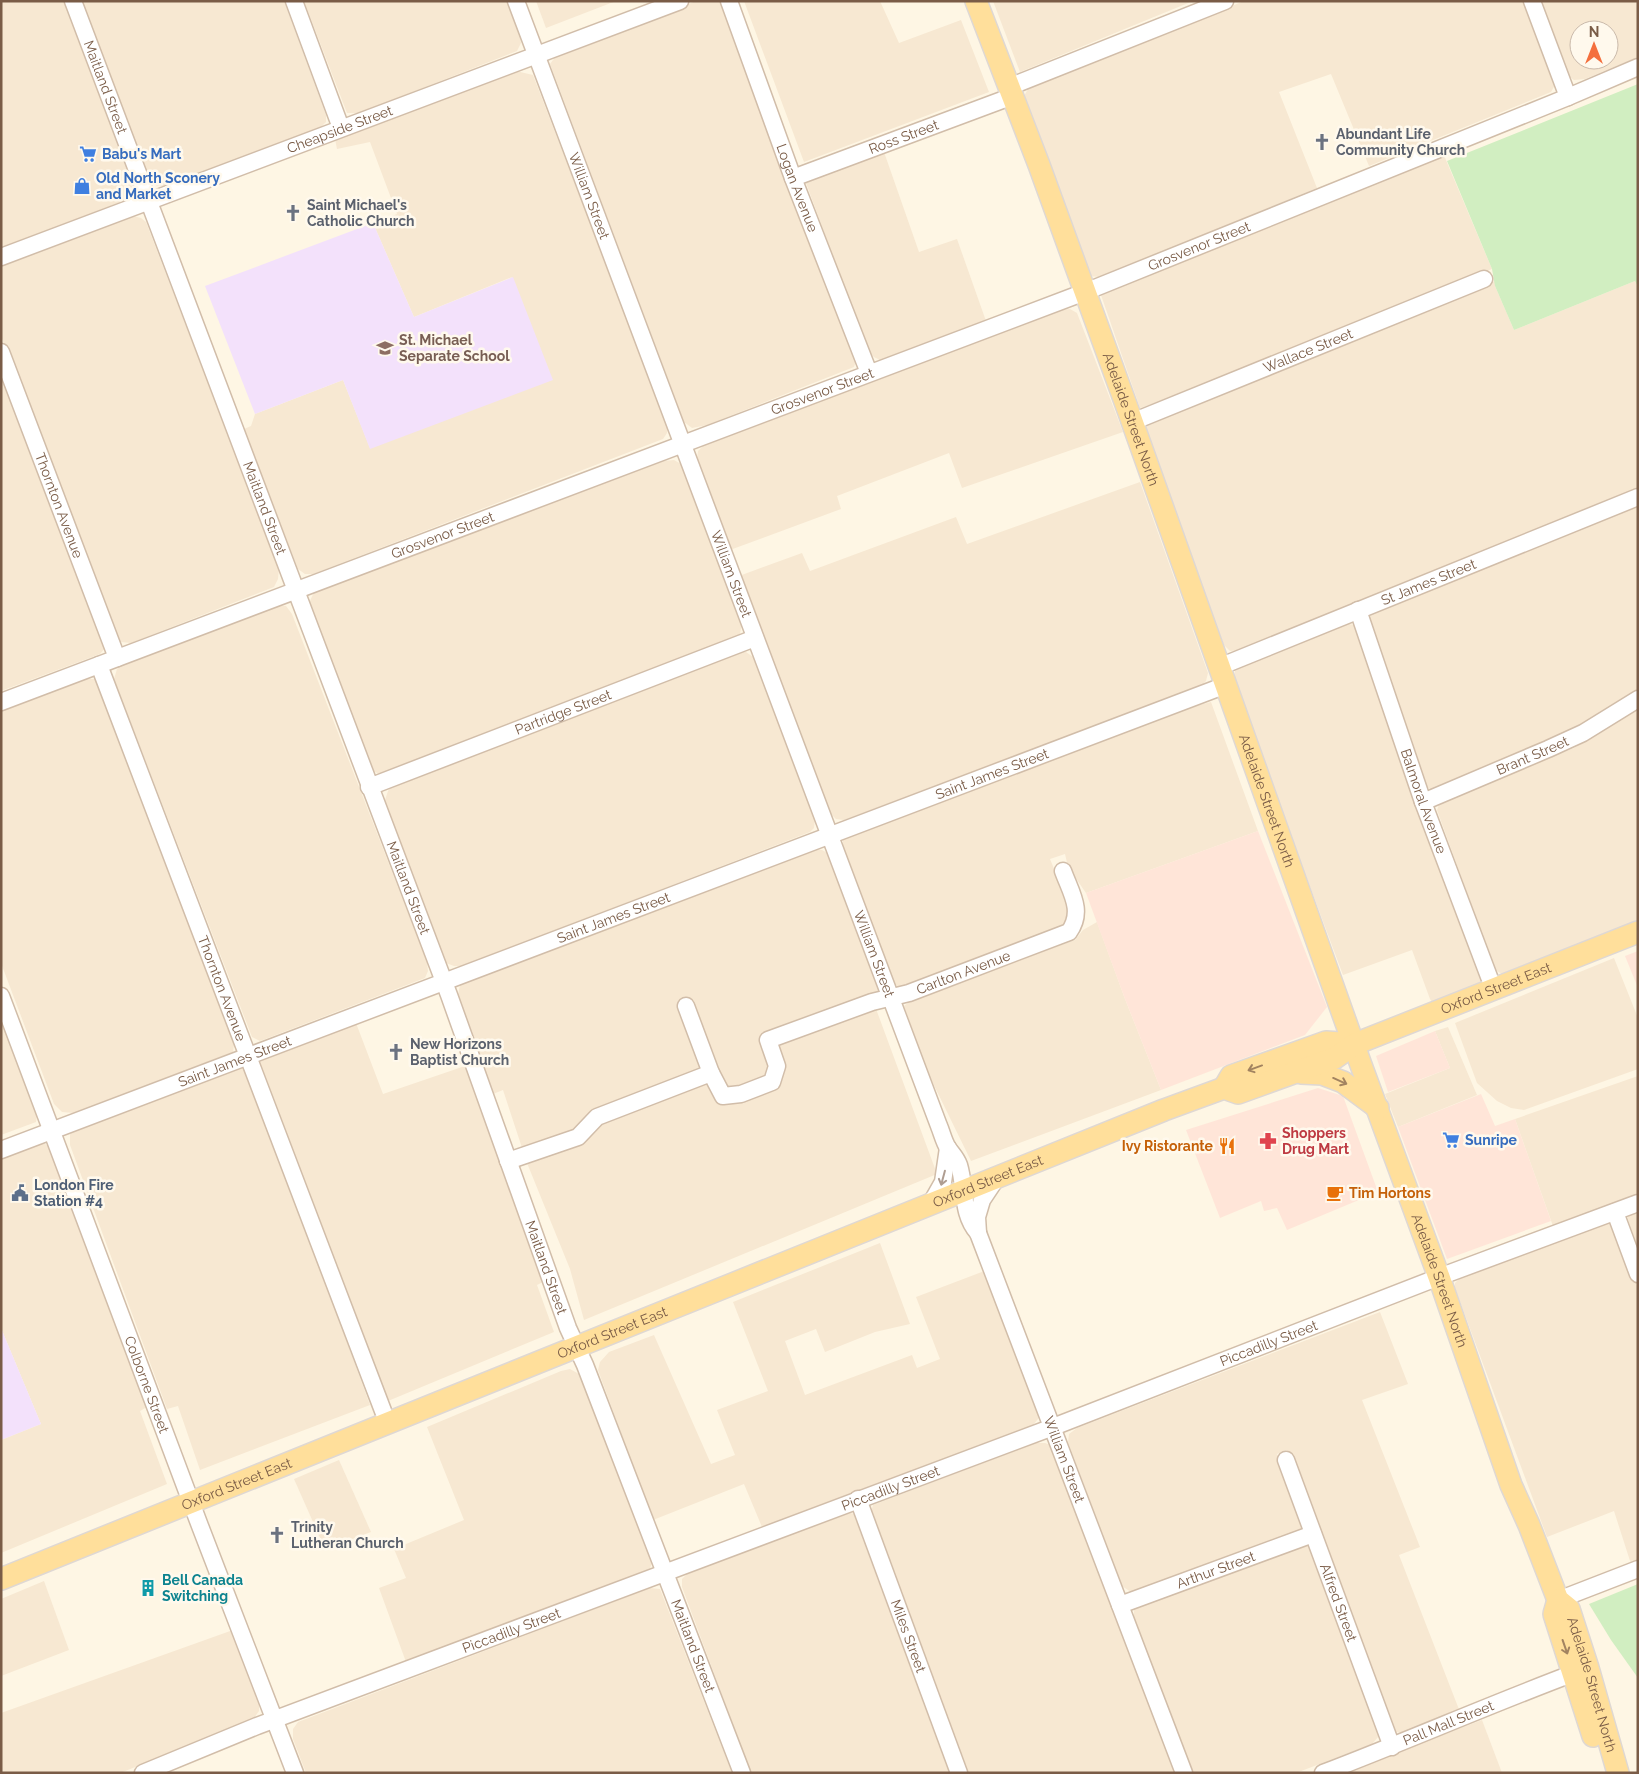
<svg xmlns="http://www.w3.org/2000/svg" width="1639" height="1774" font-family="Raleway,sans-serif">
	<rect width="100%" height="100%" fill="#fef6e4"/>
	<g fill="#f7e8d2" fill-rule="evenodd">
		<path d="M 1,1 L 64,1 L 133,183 L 133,193 L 128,199 L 1,249 Z"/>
		<path d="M 82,1 L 284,1 L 326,115 L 326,122 L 321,127 L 166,186 L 157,186 L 151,182 Z"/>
		<path d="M 304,1 L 507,1 L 520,35 L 521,43 L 517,51 L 359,113 L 347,113 Z"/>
		<path d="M 536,1 L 616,1 L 546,28 Z"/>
		<path d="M 696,1 L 721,1 L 856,361 L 854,367 L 707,425 L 692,428 L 684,422 L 550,64 L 556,56 Z"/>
		<path d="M 744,1 L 880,1 L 899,43 L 961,20 L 989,92 L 804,162 Z"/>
		<path d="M 993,1 L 1193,1 L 1020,72 Z"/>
		<path d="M 1244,1 L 1524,1 L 1555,85 L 1551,92 L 1369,166 L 1331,74 L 1279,92 L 1317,188 L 1100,277 L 1088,276 L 1023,98 L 1028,89 Z"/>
		<path d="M 1541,1 L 1638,1 L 1638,57 L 1585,79 L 1574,80 L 1568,76 ZM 1579,30 L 1609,30 L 1609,60 L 1579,60 Z"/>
		<path d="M 516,71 L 533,75 L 668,426 L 667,433 L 663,439 L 313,574 L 305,574 L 298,569 L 244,429 L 251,426 L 255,414 L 343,380 L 370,448 L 512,277 L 414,317 L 373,223 L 397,214 L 370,142 L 337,149 L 335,139 Z"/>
		<path d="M 884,152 L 919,252 L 957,239 L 986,321 L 880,360 L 874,357 L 868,351 L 806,183 Z"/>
		<path d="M 1443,153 L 1492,269 L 1190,391 L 1140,408 L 1101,295 L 1155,271 Z"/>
		<path d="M 133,216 L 141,218 L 146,222 L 279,568 L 278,579 L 274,587 L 131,643 L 121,642 L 116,637 L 1,336 L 1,265 Z"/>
		<path d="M 1495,281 L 1495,286 L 1514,330 L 1635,281 L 1638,287 L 1638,489 L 1244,650 L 1230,651 L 1224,645 L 1183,538 L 1173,503 L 1169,503 L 1143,431 L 1152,420 Z"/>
		<path d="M 1070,309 L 1077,313 L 1123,432 L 962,488 L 949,453 L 837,496 L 841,509 L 730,550 L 697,460 L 698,451 L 703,446 L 1058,310 Z"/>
		<path d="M 1,366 L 105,648 L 100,654 L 1,691 Z"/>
		<path d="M 674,460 L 681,464 L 742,624 L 739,638 L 380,774 L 372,771 L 311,612 L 310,601 L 314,592 L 664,461 Z"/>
		<path d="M 1140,482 L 1208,673 L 1206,681 L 1200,687 L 844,820 L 836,819 L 831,814 L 739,576 L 802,553 L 810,571 L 956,517 L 967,544 Z"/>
		<path d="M 1638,505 L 1638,693 L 1572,734 L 1433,790 L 1426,787 L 1368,623 L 1371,614 Z"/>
		<path d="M 278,605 L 286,606 L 292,614 L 427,962 L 428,971 L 425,978 L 260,1041 L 252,1037 L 114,679 L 117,669 L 125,664 Z"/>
		<path d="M 1349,624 L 1355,625 L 1484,981 L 1480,986 L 1434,1005 L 1430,999 L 1412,950 L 1343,975 L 1233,680 L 1236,667 L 1338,625 Z"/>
		<path d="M 737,652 L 746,652 L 753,657 L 815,819 L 814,828 L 810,832 L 462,966 L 454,966 L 446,963 L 384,803 L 388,791 L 393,784 Z"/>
		<path d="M 86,679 L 95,679 L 100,684 L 234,1045 L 233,1052 L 74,1113 L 62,1112 L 54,1104 L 1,963 L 1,710 Z"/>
		<path d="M 1211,702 L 1258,831 L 1086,893 L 1068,867 L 1065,854 L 1050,859 L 1073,915 L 1070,925 L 901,988 L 894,984 L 843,847 L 843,840 L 848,835 L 1192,707 Z"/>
		<path d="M 1638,709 L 1638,924 L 1510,976 L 1502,974 L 1495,970 L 1437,810 L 1440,802 L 1447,798 L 1574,748 Z"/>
		<path d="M 811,849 L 822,850 L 829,854 L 881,990 L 879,995 L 872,998 L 937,1174 L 584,1320 L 570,1269 L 527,1163 L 503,1090 L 493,1094 L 458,995 L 460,985 L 467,980 Z"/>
		<path d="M 1097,922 L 1125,999 L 1161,1090 L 971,1161 L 928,1073 L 904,1006 L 913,999 L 1075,940 L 1083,930 Z"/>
		<path d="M 1614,958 L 1638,1018 L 1638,1069 L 1524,1110 L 1511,1108 L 1497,1101 L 1477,1083 L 1455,1023 Z"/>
		<path d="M 1,1012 L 38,1108 L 36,1122 L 1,1135 Z"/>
		<path d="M 356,1023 L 383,1094 L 465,1066 L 545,1281 L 537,1285 L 554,1332 L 388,1401 L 258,1062 L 261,1058 Z"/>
		<path d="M 1448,1027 L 1477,1095 L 1398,1127 L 1385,1094 L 1450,1068 L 1435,1031 Z"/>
		<path d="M 238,1066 L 243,1068 L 248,1072 L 370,1405 L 200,1470 L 178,1406 L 167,1409 L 70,1145 L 70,1134 L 77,1128 Z"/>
		<path d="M 1638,1076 L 1638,1197 L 1554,1229 L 1515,1119 Z"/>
		<path d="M 33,1143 L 44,1143 L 51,1149 L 147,1407 L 140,1411 L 167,1484 L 1,1553 L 1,1440 L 41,1424 L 1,1328 L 1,1155 Z"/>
		<path d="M 1638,1209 L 1638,1249 L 1627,1216 Z"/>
		<path d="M 1608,1222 L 1614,1224 L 1638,1288 L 1638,1561 L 1631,1564 L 1614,1511 L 1547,1537 L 1455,1288 L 1455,1283 L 1460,1278 Z"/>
		<path d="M 880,1243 L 910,1324 L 875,1332 L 825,1352 L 816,1329 L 785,1341 L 805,1395 L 912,1355 L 917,1368 L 940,1359 L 916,1297 L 987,1270 L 1040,1413 L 1038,1419 L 1033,1425 L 762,1527 L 744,1484 L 653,1520 L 598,1370 L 600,1362 L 609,1352 L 654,1335 L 711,1464 L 735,1455 L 717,1410 L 768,1391 L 733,1302 Z"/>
		<path d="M 1380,1312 L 1408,1384 L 1362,1400 L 1420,1547 L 1399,1555 L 1460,1712 L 1404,1733 L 1396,1732 L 1389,1725 L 1287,1450 L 1277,1454 L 1303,1522 L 1301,1529 L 1292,1536 L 1139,1592 L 1131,1592 L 1122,1586 L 1068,1442 L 1069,1434 L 1077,1428 Z"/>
		<path d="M 570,1369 L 579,1374 L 649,1553 L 652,1562 L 650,1569 L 406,1662 L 379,1588 L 406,1578 L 394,1549 L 464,1520 L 427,1427 L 561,1371 Z"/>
		<path d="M 1036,1443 L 1045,1443 L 1051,1445 L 1176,1773 L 965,1773 L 870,1516 L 873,1505 Z"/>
		<path d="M 339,1460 L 371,1532 L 325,1549 L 294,1479 Z"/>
		<path d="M 850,1513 L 856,1514 L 953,1773 L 751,1773 L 682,1587 L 682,1579 L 688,1573 Z"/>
		<path d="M 1307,1545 L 1311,1547 L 1378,1729 L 1379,1736 L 1372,1744 L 1296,1773 L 1192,1773 L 1134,1618 L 1134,1608 Z"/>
		<path d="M 44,1581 L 69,1650 L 1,1676 L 1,1599 Z"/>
		<path d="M 650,1588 L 660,1589 L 732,1773 L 306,1773 L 293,1739 L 293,1729 L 298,1722 Z"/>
		<path d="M 233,1630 L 259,1701 L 259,1711 L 251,1722 L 120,1773 L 1,1773 L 1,1713 Z"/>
		<path d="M 1482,1720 L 1502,1773 L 1342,1773 Z"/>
	</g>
	<g fill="#ffe5d8">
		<path d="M 1258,831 L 1327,1007 L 1305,1035 L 1161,1090 L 1125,999 L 1086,893 Z"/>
		<path d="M 1638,951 L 1638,988 L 1625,956 Z"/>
		<path d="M 1435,1031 L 1450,1068 L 1388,1092 L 1376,1056 Z"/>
		<path d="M 1318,1088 L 1343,1096 L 1378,1192 L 1287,1230 L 1277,1208 L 1264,1211 L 1261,1201 L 1220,1218 L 1186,1130 Z"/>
		<path d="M 1481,1094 L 1495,1126 L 1515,1119 L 1551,1221 L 1447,1259 L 1398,1127 Z"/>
	</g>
	<g fill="#f3e1fb">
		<path d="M 373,223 L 414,317 L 513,277 L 553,380 L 370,449 L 343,380 L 255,414 L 205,286 Z"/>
		<path d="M 1,1328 L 41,1424 L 1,1440 Z"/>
	</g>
	<g fill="#d1eec1">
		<path d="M 1638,84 L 1638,287 L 1635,281 L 1514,330 L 1495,286 L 1492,269 L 1447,161 Z"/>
		<path d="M 1638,1584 L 1638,1678 L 1611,1640 L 1589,1604 Z"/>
	</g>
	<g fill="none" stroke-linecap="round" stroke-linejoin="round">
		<g stroke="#d1bda9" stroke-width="19">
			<g id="minor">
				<path id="s1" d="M 73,1 L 449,995 L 568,1328 L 585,1365 L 742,1773"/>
				<path d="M 294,1 L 341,128"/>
				<path id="s2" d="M 516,1 L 939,1126 C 942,1133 944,1142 948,1148 C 952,1154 956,1157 959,1165 C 966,1188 961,1214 978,1233 L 1184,1773"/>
				<path id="s3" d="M 729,1 L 793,178 L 869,373"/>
				<path d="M 1532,1 L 1568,97"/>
				<path d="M 1009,87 L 1225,1"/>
				<path id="s4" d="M 793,178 L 1013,96"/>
				<path id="s5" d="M 1,257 L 680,1"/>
				<path id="s6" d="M 1,352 L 117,658"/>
				<path id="s7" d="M 1132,422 L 1484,279"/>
				<path id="s8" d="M 1358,610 L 1423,802 L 1494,990"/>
				<path id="s9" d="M 99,665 L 388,1424"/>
				<path id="s10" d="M 1219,667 L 1638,497"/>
				<path id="s11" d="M 1,702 L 1085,292 L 1568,97 L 1638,67"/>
				<path id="s12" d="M 369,787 L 755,638"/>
				<path id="s13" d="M 1423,802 L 1548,749 L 1583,733 L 1638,699"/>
				<path id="s14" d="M 1,996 L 200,1526 L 295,1773"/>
				<path id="s15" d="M 686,1006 L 711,1073 L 723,1096 L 741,1094 L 772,1082 L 777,1066 L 768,1040 L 872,1002 L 909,993 L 1069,932 C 1084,911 1071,893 1063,871"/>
				<path id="s16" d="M 1,1150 L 1226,685"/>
				<path d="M 508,1161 L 578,1137 L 597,1117 L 711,1073"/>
				<path d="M 930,1205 L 943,1182 L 948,1148"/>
				<path d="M 1615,1212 L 1638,1274"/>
				<path d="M 978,1233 L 977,1217 L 982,1200 L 996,1179"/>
				<path id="s17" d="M 1286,1460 L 1392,1747"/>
				<path id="s18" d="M 858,1499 L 959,1773"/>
				<path d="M 1558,1600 L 1638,1569"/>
				<path id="s19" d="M 1120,1605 L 1313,1534"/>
				<path id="s20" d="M 143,1773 L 257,1726 L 1053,1427 L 1439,1277 L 1638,1203"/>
				<path id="s21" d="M 1323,1773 C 1407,1741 1489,1705 1574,1673"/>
			</g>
		</g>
		<g stroke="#dfd8d3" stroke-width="24">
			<g id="major">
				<path id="s22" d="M 976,1 L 1039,165 L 1128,410 L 1361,1065 L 1439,1277 L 1511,1485 L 1529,1525 L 1558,1600 L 1569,1609 L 1588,1668 L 1618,1773"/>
				<path d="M 1301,1073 L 1322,1074 L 1343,1082 L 1378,1108"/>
				<path d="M 1224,1088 L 1231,1076 L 1326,1042 L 1355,1044"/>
				<path id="s23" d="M 1,1579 L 1164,1110 L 1224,1088 L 1238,1093 L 1335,1058 L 1355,1044 L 1638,932"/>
				<path d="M 1558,1600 L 1554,1614 L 1593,1736"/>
			</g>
		</g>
		<use href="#minor" stroke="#fff" stroke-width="16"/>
		<use href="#major" stroke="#ffdf9b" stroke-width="21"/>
	</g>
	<defs><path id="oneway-shaft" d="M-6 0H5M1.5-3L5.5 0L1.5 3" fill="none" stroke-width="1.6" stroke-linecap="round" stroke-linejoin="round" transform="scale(1.25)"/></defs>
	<g stroke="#a28360">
		<use href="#oneway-shaft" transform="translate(1255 1068) rotate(160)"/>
		<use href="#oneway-shaft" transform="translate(1340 1081) rotate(24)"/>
		<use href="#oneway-shaft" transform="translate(1565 1647) rotate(71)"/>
	</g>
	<use stroke="#af9d91" href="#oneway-shaft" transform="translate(943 1178) rotate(105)"/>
	<defs>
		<g id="church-bare" transform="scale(1.35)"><path d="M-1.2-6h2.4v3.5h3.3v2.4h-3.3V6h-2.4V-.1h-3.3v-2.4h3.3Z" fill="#6b7280" stroke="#fff9ed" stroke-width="2.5" paint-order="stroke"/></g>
		<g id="supermarket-bare" transform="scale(1.35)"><path d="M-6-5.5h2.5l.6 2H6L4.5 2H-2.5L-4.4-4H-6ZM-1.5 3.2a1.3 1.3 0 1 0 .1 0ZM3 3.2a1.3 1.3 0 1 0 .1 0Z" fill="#3f7fe0" stroke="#fff9ed" stroke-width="2.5" paint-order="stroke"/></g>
		<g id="shop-bare" transform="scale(1.35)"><path d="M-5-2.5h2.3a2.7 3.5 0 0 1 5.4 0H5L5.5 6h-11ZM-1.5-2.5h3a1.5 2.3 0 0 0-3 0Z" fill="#3f7fe0" stroke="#fff9ed" stroke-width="2.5" paint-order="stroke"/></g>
		<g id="school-bare" transform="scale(1.35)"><path d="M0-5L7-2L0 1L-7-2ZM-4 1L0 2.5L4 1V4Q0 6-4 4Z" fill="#8d6e63" stroke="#fff9ed" stroke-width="2.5" paint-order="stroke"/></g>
		<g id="pharmacy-bare" transform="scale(1.35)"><path d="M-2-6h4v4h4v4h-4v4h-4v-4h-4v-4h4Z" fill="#e0444e" stroke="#fff9ed" stroke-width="2.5" paint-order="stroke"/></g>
		<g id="restaurant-bare" transform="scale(1.35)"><path d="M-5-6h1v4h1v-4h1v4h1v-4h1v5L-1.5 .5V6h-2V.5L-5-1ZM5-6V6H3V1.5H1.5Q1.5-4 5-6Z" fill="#e8710a" stroke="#fff9ed" stroke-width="2.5" paint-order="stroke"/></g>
		<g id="civic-bare" transform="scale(1.35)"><path d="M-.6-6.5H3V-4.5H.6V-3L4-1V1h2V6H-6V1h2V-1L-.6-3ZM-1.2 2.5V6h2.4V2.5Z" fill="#5c6f8a" stroke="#fff9ed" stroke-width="2.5" paint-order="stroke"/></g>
		<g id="cafe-bare" transform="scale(1.35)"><path d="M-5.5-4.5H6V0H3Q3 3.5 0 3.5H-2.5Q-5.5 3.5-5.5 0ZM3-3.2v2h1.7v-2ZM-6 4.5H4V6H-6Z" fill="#e8710a" stroke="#fff9ed" stroke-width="2.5" paint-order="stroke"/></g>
		<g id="building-bare" transform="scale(1.35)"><path d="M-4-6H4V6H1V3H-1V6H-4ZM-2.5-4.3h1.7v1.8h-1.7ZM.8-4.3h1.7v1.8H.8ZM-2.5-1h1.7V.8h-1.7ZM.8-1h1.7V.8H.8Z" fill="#0f9aa8" stroke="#fff9ed" stroke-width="2.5" paint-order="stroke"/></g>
	</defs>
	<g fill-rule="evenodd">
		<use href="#church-bare" x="1322" y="142"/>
		<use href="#supermarket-bare" x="88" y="154"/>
		<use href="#shop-bare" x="82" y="186"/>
		<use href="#church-bare" x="293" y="213"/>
		<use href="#school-bare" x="385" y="348"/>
		<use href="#church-bare" x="396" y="1052"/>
		<use href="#supermarket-bare" x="1451" y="1140"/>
		<use href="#pharmacy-bare" x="1268" y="1141"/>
		<use href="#restaurant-bare" x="1227" y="1146"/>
		<use href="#civic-bare" x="20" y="1193"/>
		<use href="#cafe-bare" x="1335" y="1193"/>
		<use href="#church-bare" x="277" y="1535"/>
		<use href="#building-bare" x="148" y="1588"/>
	</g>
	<g text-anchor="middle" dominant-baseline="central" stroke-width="5" stroke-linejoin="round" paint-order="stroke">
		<g font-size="14" fill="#7a5c47" stroke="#fff9ed">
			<text stroke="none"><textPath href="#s1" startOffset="92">Maitland Street</textPath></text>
			<text stroke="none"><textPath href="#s5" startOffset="362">Cheapside Street</textPath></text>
			<text stroke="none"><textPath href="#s4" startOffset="118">Ross Street</textPath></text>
			<text stroke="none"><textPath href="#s3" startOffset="199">Logan Avenue</textPath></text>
			<text stroke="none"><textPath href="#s2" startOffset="208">William Street</textPath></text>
			<text stroke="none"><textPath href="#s11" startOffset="1282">Grosvenor Street</textPath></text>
			<text stroke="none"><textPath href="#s7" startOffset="190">Wallace Street</textPath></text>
			<text stroke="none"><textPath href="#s11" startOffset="878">Grosvenor Street</textPath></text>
			<text stroke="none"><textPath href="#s22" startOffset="446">Adelaide Street North</textPath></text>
			<text stroke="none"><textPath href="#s6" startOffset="164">Thornton Avenue</textPath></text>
			<text stroke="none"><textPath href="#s1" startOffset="542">Maitland Street</textPath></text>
			<text stroke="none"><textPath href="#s11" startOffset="472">Grosvenor Street</textPath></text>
			<text stroke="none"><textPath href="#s2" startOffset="612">William Street</textPath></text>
			<text stroke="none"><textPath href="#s10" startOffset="226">St James Street</textPath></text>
			<text stroke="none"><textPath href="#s12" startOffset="208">Partridge Street</textPath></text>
			<text stroke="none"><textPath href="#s13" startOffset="119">Brant Street</textPath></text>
			<text stroke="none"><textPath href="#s16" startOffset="1060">Saint James Street</textPath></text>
			<text stroke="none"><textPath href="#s22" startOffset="851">Adelaide Street North</textPath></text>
			<text stroke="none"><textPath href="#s8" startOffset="202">Balmoral Avenue</textPath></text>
			<text stroke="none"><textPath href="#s1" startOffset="948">Maitland Street</textPath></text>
			<text stroke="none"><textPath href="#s16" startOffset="655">Saint James Street</textPath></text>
			<text stroke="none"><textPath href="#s2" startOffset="1018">William Street</textPath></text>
			<text stroke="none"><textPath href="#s15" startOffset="400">Carlton Avenue</textPath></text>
			<text stroke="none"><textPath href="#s9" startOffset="346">Thornton Avenue</textPath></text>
			<text stroke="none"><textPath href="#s23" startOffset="1612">Oxford Street East</textPath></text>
			<text stroke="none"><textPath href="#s16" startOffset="250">Saint James Street</textPath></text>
			<text stroke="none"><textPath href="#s23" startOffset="1064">Oxford Street East</textPath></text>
			<text stroke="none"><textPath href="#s1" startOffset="1352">Maitland Street</textPath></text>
			<text stroke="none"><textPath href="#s22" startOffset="1361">Adelaide Street North</textPath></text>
			<text stroke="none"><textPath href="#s23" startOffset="659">Oxford Street East</textPath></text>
			<text stroke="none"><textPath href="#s20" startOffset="1205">Piccadilly Street</textPath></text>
			<text stroke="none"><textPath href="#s14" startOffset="415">Colborne Street</textPath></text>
			<text stroke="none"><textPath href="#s2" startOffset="1560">William Street</textPath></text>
			<text stroke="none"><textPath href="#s23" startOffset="254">Oxford Street East</textPath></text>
			<text stroke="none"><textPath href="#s20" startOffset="800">Piccadilly Street</textPath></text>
			<text stroke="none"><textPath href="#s19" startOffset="102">Arthur Street</textPath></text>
			<text stroke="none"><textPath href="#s17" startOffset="152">Alfred Street</textPath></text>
			<text stroke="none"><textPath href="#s20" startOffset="395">Piccadilly Street</textPath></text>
			<text stroke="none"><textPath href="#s18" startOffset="146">Miles Street</textPath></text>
			<text stroke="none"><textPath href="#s1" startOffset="1758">Maitland Street</textPath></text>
			<text stroke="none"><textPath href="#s22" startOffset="1795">Adelaide Street North</textPath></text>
			<text stroke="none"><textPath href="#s21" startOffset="135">Pall Mall Street</textPath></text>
		</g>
		<g font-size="14" font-weight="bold" fill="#5b616d" stroke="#fff9ed" text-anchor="start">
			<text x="1336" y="134">Abundant Life<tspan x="1336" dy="16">Community Church</tspan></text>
			<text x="307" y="205">Saint Michael's<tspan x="307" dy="16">Catholic Church</tspan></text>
			<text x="410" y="1044">New Horizons<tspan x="410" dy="16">Baptist Church</tspan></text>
			<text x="291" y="1527">Trinity<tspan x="291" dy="16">Lutheran Church</tspan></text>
		</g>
		<g font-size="14" font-weight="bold" fill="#366cbe" stroke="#fff9ed" text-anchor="start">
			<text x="102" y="154">Babu's Mart</text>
			<text x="96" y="178">Old North Sconery<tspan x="96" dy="16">and Market</tspan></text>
			<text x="1465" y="1140">Sunripe</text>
		</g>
		<g font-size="14" font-weight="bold" fill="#785e54" stroke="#fff9ed" text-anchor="start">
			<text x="399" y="340">St. Michael<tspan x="399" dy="16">Separate School</tspan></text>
		</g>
		<g font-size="14" font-weight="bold" fill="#be3a42" stroke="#fff9ed" text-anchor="start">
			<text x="1282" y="1133">Shoppers<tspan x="1282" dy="16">Drug Mart</tspan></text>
		</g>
		<g font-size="14" font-weight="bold" fill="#c56008" stroke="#fff9ed" text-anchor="end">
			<text x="1213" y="1146">Ivy Ristorante</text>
			<text x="1349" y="1193" text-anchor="start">Tim Hortons</text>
		</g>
		<g font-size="14" font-weight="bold" fill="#4e5e75" stroke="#fff9ed" text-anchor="start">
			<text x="34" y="1185">London Fire<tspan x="34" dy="16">Station #4</tspan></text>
		</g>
		<g font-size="14" font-weight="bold" fill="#0d838f" stroke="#fff9ed" text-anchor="start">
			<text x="162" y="1580">Bell Canada<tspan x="162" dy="16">Switching</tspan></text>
		</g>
	</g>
	<rect width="1639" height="1774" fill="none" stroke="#7a5c47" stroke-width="5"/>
	<g transform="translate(1594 45)"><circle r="24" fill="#fff9ed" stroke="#cabaab"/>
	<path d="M0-4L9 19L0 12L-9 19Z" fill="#f46f3d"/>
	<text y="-8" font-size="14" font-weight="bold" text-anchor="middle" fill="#7a5c47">N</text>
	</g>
</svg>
